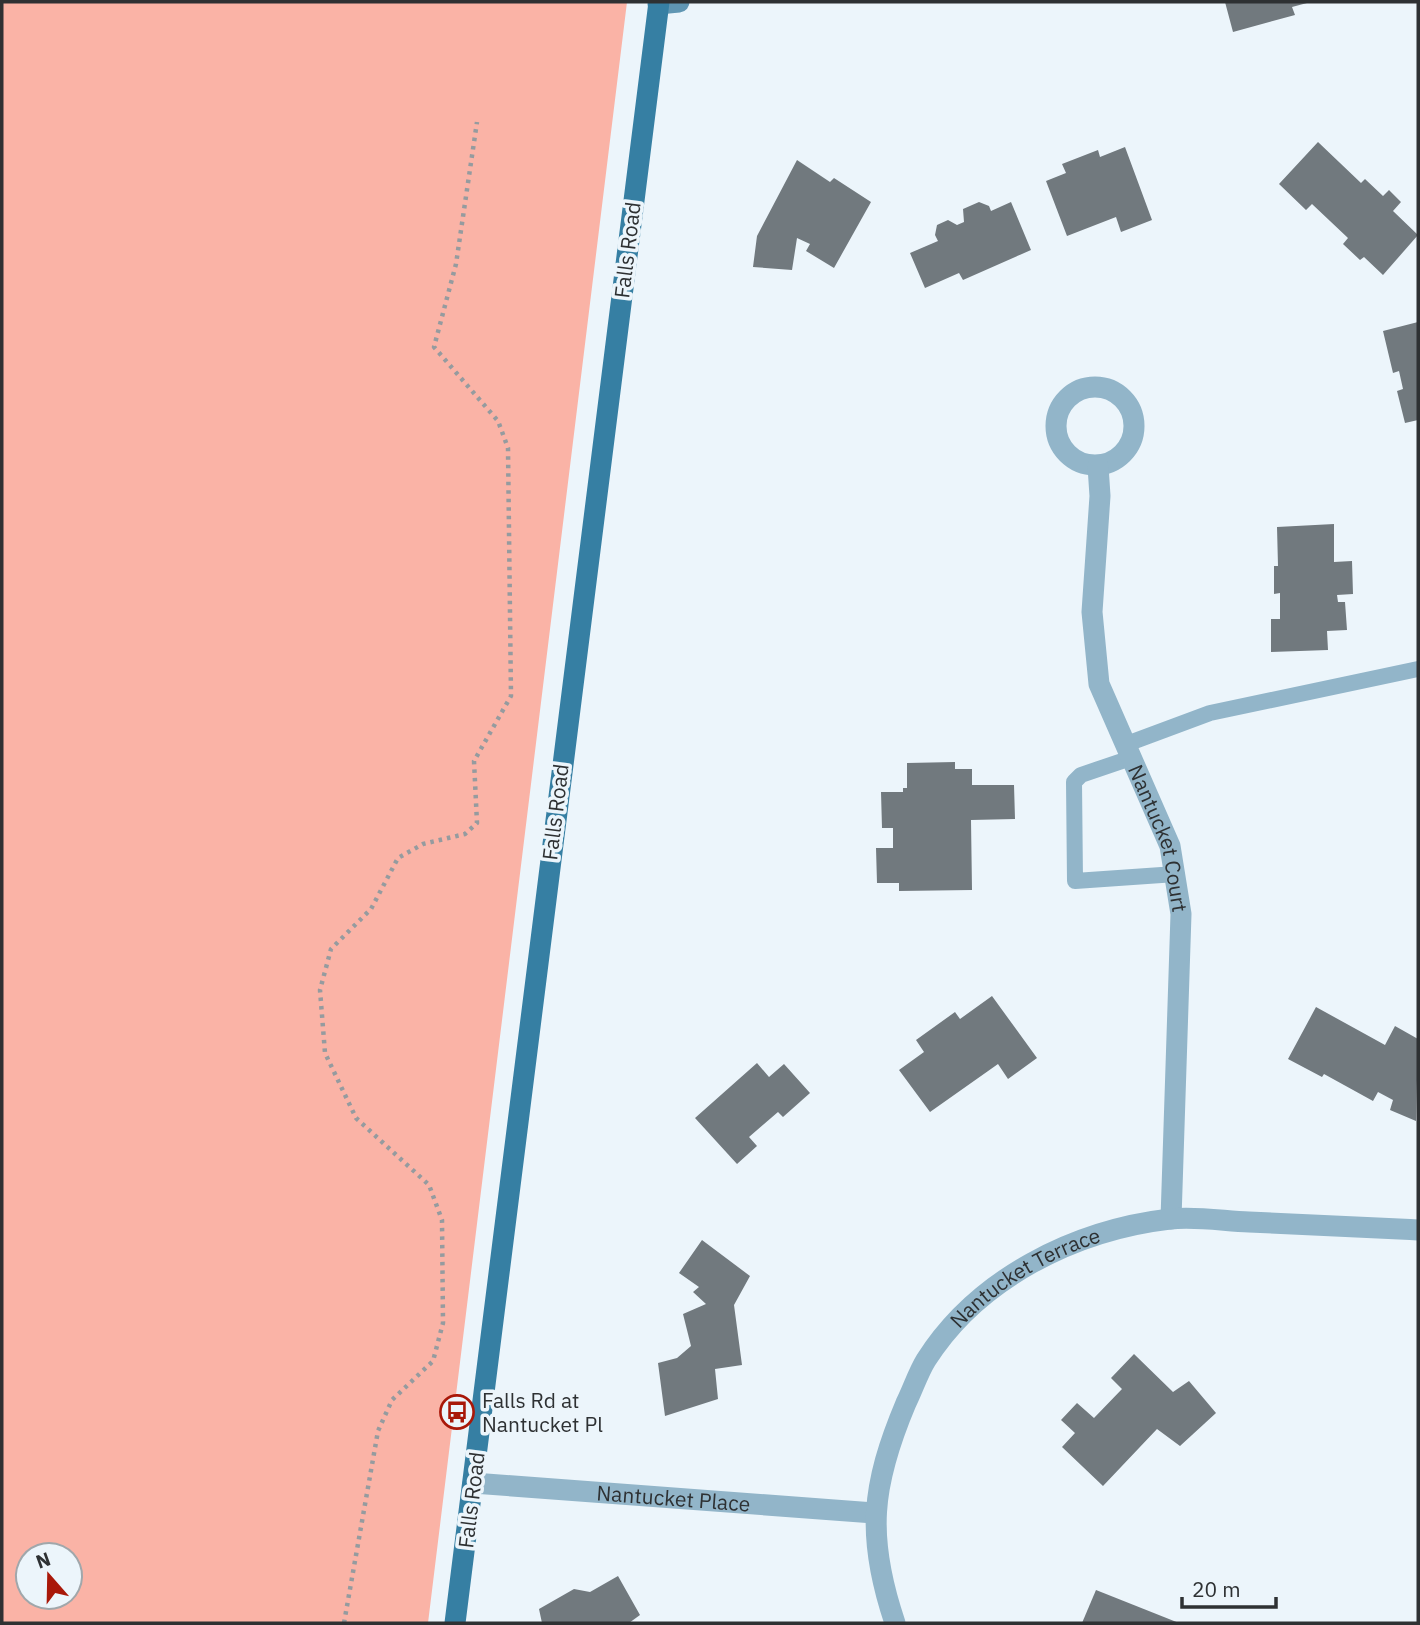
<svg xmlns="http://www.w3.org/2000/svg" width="1420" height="1625" font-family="'IBM Plex Sans',sans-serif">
	<rect width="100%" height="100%" fill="#ecf5fb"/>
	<path fill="#fab3a6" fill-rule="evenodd" d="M 2,2 L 627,2 L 428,1623 L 2,1623 ZM 28,1555 L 70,1555 L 70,1597 L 28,1597 Z"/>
	<g fill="#71797e">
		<path d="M 1225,2 L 1307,2 L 1307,3 L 1292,7 L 1295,15 L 1233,32 Z"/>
		<path d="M 1318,142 L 1361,183 L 1365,179 L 1383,196 L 1389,190 L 1401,202 L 1393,211 L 1418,235 L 1383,275 L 1364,257 L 1360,260 L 1343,244 L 1348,238 L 1312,204 L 1306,210 L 1279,184 Z"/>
		<path d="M 1125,147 L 1152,220 L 1121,232 L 1116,217 L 1067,236 L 1046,181 L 1066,173 L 1062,164 L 1098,150 L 1100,157 Z"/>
		<path d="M 797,160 L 830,182 L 834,178 L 871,202 L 834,268 L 806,251 L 810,244 L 797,238 L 792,270 L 753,267 L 757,236 Z"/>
		<path d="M 979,202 L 989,206 L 991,211 L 1011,202 L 1031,250 L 963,280 L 959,273 L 925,288 L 910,253 L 938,241 L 935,235 L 937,225 L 948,220 L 957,225 L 964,222 L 963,209 Z"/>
		<path d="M 1418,322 L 1418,420 L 1405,423 L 1397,391 L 1403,389 L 1399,371 L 1393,373 L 1383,331 Z"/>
		<path d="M 1334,524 L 1334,562 L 1352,561 L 1353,594 L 1337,595 L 1338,602 L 1345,602 L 1347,630 L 1327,631 L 1328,650 L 1271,652 L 1271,619 L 1280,619 L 1280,593 L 1274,594 L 1274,566 L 1278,566 L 1277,527 Z"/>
		<path d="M 955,762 L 955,769 L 972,769 L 972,785 L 1014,785 L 1015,819 L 971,820 L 972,890 L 899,891 L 899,883 L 877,883 L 876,848 L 893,848 L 893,828 L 882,828 L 881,792 L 903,792 L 903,788 L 907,788 L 907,763 Z"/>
		<path d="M 992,996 L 1037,1058 L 1008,1079 L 998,1064 L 930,1112 L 899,1070 L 924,1052 L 916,1040 L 955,1012 L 960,1019 Z"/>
		<path d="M 1316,1007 L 1385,1045 L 1395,1026 L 1418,1039 L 1416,1121 L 1390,1110 L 1393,1100 L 1378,1092 L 1373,1101 L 1324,1074 L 1322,1077 L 1288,1059 Z"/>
		<path d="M 757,1063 L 769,1077 L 784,1064 L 810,1093 L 783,1117 L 778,1112 L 749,1137 L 757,1146 L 737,1164 L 695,1118 Z"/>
		<path d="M 702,1240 L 750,1276 L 734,1305 L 742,1365 L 715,1369 L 718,1399 L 665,1416 L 658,1363 L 677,1358 L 691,1346 L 683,1314 L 706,1304 L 693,1292 L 699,1287 L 679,1273 Z"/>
		<path d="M 1134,1354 L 1173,1392 L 1189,1381 L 1216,1413 L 1180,1446 L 1157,1429 L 1103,1486 L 1062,1447 L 1075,1433 L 1061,1420 L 1077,1403 L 1094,1418 L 1122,1389 L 1111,1378 Z"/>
		<path d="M 618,1576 L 640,1615 L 629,1623 L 542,1623 L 539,1609 L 574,1589 L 590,1592 Z"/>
		<path d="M 1096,1590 L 1179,1623 L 1082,1623 Z"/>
	</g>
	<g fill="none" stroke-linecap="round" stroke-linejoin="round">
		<path stroke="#959b9f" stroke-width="4.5" stroke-dasharray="3.5 5" stroke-linecap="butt" d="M 344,1623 L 378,1431 L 392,1400 L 433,1361 L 443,1323 L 442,1220 L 429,1185 L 356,1118 L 325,1053 L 320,990 L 331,949 L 371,909 L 398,858 L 423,844 L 465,834 L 477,823 L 474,761 L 511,696 L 508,448 L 498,421 L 434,347 L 456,264 L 477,122"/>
		<g stroke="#92b5c9" stroke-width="16">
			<path d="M 1124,745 L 1210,713 L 1418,669"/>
			<path d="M 1131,758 L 1081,775 L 1074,782 L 1075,881 L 1176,874"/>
		</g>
		<g stroke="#92b5c9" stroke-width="21">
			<circle cx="1095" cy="426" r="39"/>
			<path id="s1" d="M 1098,466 L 1100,496 L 1092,612 L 1099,684 L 1170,846 L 1181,914 L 1171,1219"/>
			<path id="s2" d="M 473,1483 L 874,1513"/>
			<path id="s3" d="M 895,1623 C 866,1537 871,1486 906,1403 C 913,1389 918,1373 926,1360 C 978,1278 1075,1230 1170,1219 C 1195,1216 1224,1221 1249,1222 C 1306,1225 1362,1227 1418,1230"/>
		</g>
		<path stroke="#6096b3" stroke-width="21" d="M 658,4 L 679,2"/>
		<path stroke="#367fa3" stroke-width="21" d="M 455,1623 L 659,2"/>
	</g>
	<defs>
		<g id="bus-ring" transform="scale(1.75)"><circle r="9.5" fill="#ecf5fb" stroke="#a91809" stroke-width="1.5"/><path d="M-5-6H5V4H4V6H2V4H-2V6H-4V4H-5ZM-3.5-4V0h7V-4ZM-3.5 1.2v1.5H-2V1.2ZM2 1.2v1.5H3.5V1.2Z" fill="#a91809"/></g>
	</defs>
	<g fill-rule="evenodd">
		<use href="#bus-ring" x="457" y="1412"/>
	</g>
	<g text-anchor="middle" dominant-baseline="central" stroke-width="7" stroke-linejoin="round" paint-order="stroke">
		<g font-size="21" fill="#2e3133" stroke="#ecf5fb">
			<text transform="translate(627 250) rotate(-83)">Falls Road</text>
			<text transform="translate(555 812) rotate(-83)">Falls Road</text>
			<text stroke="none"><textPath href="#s1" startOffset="385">Nantucket Court</textPath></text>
			<text stroke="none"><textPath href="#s3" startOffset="406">Nantucket Terrace</textPath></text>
			<text stroke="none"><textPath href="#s2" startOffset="201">Nantucket Place</textPath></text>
			<text transform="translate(471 1500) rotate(-83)">Falls Road</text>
		</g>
		<g font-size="21" fill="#2e3133" stroke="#ecf5fb" text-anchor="start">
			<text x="482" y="1400">Falls Rd at<tspan x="482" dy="24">Nantucket Pl</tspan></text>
		</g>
	</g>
	<rect width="1420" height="1625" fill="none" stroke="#2e3133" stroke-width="7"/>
	<g transform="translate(49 1576) rotate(340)"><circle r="33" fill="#ecf5fb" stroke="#a0a7ab" stroke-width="2"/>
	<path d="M0-5L12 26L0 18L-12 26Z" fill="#a91809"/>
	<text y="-10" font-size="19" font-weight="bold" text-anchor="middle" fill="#2e3133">N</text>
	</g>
	<path d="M1182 1597v10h94v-10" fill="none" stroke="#2e3133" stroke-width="3.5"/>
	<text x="1192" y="1597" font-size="21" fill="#2e3133" stroke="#ecf5fb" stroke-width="5" paint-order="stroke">20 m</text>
</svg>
